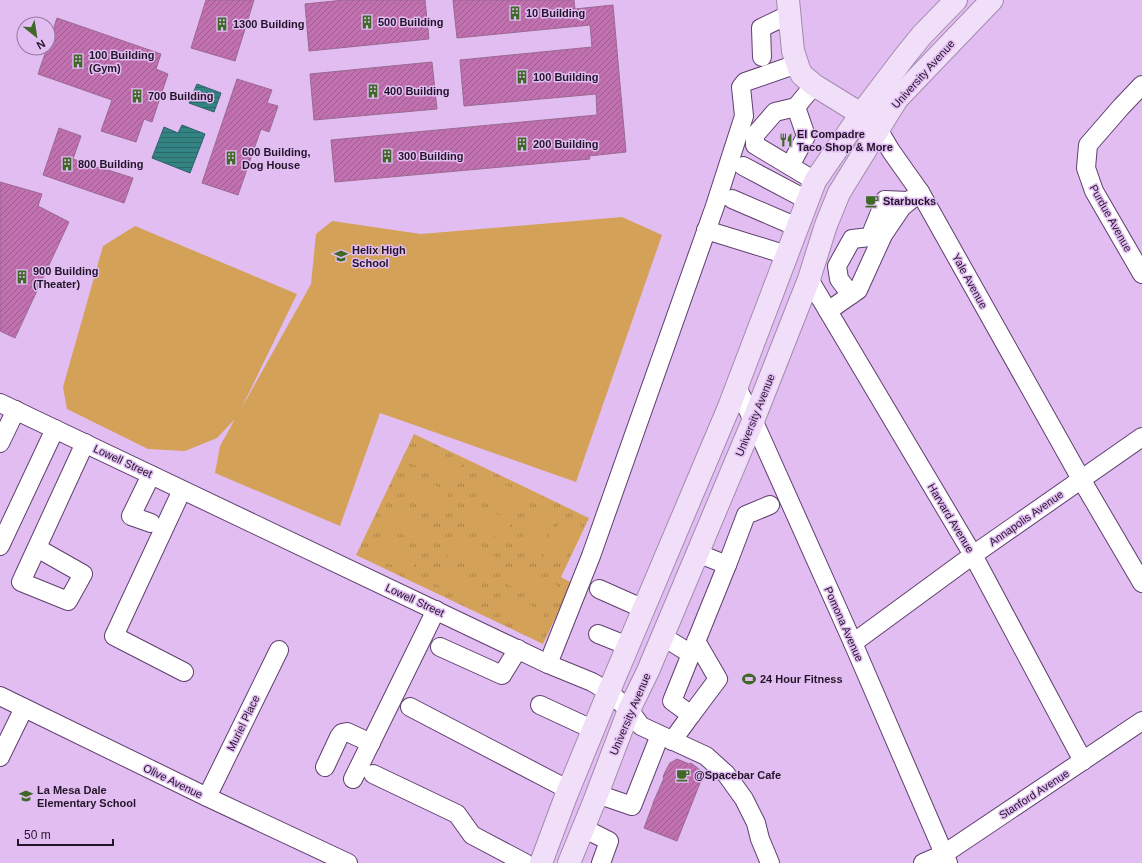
<svg xmlns="http://www.w3.org/2000/svg" width="1142" height="863" font-family="Arial,sans-serif">
	<defs>
		<pattern id="grass-tufts" width="24" height="20" patternUnits="userSpaceOnUse"><rect width="24" height="20" fill="#d3a158"/><path d="M3 7l-1-3M5 7V3M7 7l1-3M15 17l-1-3M17 17v-4M19 17l1-3" fill="none" stroke="#ab8249"/></pattern>
		<pattern id="water-rules" width="6" height="5" patternUnits="userSpaceOnUse"><rect width="6" height="5" fill="#338383"/><path d="M0 2.5h6" fill="none" stroke="#2b6a6b"/></pattern>
		<pattern id="building-hatch" width="6" height="6" patternUnits="userSpaceOnUse"><rect width="6" height="6" fill="#c171b0"/><path d="M-1 1l2-2M0 6l6-6M5 7l2-2" fill="none" stroke="#9c5c8f"/></pattern>
	</defs>
	<rect width="100%" height="100%" fill="#e2bdf2"/>
	<path fill="url(#grass-tufts)" d="M 414,434 L 589,518 L 561,577 L 572,583 L 543,644 L 356,555 Z"/>
	<g fill="#d3a158">
		<path d="M 622,217 L 662,235 L 576,482 L 380,413 L 340,526 L 215,473 L 220,446 L 235,419 L 217,438 L 185,451 L 148,449 L 67,409 L 63,387 L 103,246 L 135,226 L 297,294 L 241,409 L 311,284 L 316,234 L 332,221 L 421,234 Z"/>
		<path d="M 421,445 L 462,464 L 453,483 L 412,464 Z"/>
		<path d="M 408,472 L 449,492 L 440,510 L 400,491 Z"/>
		<path d="M 484,475 L 525,494 L 516,513 L 475,494 Z"/>
		<path d="M 471,502 L 512,521 L 503,540 L 462,521 Z"/>
		<path d="M 538,504 L 557,513 L 538,554 L 519,545 Z"/>
		<path d="M 392,507 L 433,526 L 424,545 L 383,525 Z"/>
		<path d="M 562,516 L 581,525 L 562,565 L 543,556 Z"/>
		<path d="M 378,536 L 419,555 L 410,574 L 370,554 Z"/>
		<path d="M 455,537 L 495,556 L 486,575 L 446,555 Z"/>
		<path d="M 442,564 L 483,583 L 474,602 L 433,583 Z"/>
		<path d="M 517,566 L 558,586 L 549,604 L 508,585 Z"/>
		<path d="M 504,593 L 545,612 L 536,631 L 495,612 Z"/>
	</g>
	<g fill="url(#water-rules)" stroke="#2e6268">
		<path d="M 197,84 L 221,93 L 214,112 L 189,103 Z"/>
		<path d="M 182,125 L 205,134 L 190,173 L 152,158 L 164,127 L 178,133 Z"/>
	</g>
	<g fill="url(#building-hatch)" stroke="#9b6990">
		<path d="M 206,0 L 254,0 L 235,61 L 191,48 Z"/>
		<path d="M 344,0 L 425,0 L 429,39 L 309,51 L 305,4 Z"/>
		<path d="M 453,0 L 574,0 L 575,9 L 613,5 L 626,152 L 589,156 L 590,159 L 335,182 L 331,140 L 597,115 L 596,94 L 464,106 L 460,60 L 592,47 L 590,25 L 457,38 Z"/>
		<path d="M 57,18 L 161,54 L 156,69 L 168,74 L 152,122 L 144,119 L 136,142 L 101,131 L 112,100 L 38,74 L 47,48 L 48,48 L 48,45 Z"/>
		<path d="M 432,62 L 437,109 L 314,120 L 310,74 Z"/>
		<path d="M 237,79 L 272,90 L 267,103 L 278,106 L 269,132 L 261,129 L 238,195 L 202,183 Z"/>
		<path d="M 59,128 L 81,136 L 73,159 L 108,171 L 108,170 L 133,178 L 124,203 L 43,175 Z"/>
		<path d="M 0,182 L 42,194 L 38,206 L 69,222 L 15,338 L 0,331 Z"/>
		<path d="M 677,759 L 689,764 L 691,763 L 704,773 L 677,841 L 644,828 L 653,804 L 653,803 L 664,778 L 663,777 L 666,770 L 670,763 Z"/>
	</g>
	<g fill="none" stroke-linecap="round" stroke-linejoin="round">
		<g stroke="#5f3f6d" stroke-width="20">
			<g id="minor">
				<path d="M 762,57 L 761,28 L 790,14"/>
				<path d="M 814,85 L 796,107 L 775,112 L 755,135 L 755,145 L 815,181"/>
				<path d="M 1142,85 L 1121,107 L 1088,145 L 1086,168 L 1094,191 L 1142,274"/>
				<path d="M 878,129 L 891,151 L 920,192 L 1081,479 L 1142,583"/>
				<path d="M 743,166 L 807,200"/>
				<path d="M 790,166 L 806,136 L 796,107"/>
				<path d="M 732,199 L 797,227"/>
				<path d="M 706,230 L 787,255"/>
				<path d="M 809,279 L 973,555 L 1083,761"/>
				<path d="M 851,295 L 839,279 L 837,266 L 852,239 L 870,237 L 885,200 L 908,201"/>
				<path d="M 828,311 L 858,290 L 883,235 L 902,207 L 920,192"/>
				<path d="M 737,387 L 759,433 L 853,643 L 948,863"/>
				<path d="M 0,403 L 548,664 L 592,682 L 609,692 L 629,710 L 641,726 L 706,756 L 726,774 L 744,799 L 756,823 L 760,839 L 770,863"/>
				<path d="M 0,443 L 16,410"/>
				<path d="M 182,490 L 114,636 L 184,672"/>
				<path d="M 151,523 L 131,516 L 151,475"/>
				<path d="M 0,546 L 55,429"/>
				<path d="M 37,548 L 83,574 L 68,601 L 21,582 L 85,443"/>
				<path d="M 697,553 L 727,565 L 746,515 L 770,505"/>
				<path d="M 599,589 L 644,609"/>
				<path d="M 598,634 L 628,646"/>
				<path d="M 662,636 L 691,654"/>
				<path d="M 696,641 L 718,679 L 691,715 L 672,701 L 727,565"/>
				<path d="M 853,643 L 973,555 L 1142,437"/>
				<path d="M 440,647 L 502,675 L 518,649"/>
				<path d="M 548,664 L 591,556 L 715,206 L 744,116 L 741,87 L 745,82 L 797,64"/>
				<path d="M 0,696 L 207,797 L 348,863"/>
				<path d="M 540,705 L 594,730"/>
				<path d="M 410,707 L 569,790"/>
				<path d="M 672,741 L 691,715"/>
				<path d="M 0,757 L 24,708"/>
				<path d="M 325,767 L 339,737 L 342,733 L 347,732 L 371,743"/>
				<path d="M 373,774 L 457,814 L 472,835 L 525,863"/>
				<path d="M 353,779 L 436,610"/>
				<path d="M 597,794 L 632,806 L 660,735"/>
				<path d="M 207,797 L 279,650"/>
				<path d="M 583,828 L 609,841 L 601,863"/>
				<path d="M 923,863 L 944,854 L 1142,721"/>
			</g>
		</g>
		<g stroke="#a38aae" stroke-width="24">
			<g id="major">
				<path d="M 788,0 L 793,51 L 799,69 L 802,75 L 814,85 L 861,114 L 872,124"/>
				<path d="M 541,863 L 566,796 L 614,679 L 729,407 L 815,181 L 861,114 L 905,56 L 922,35 L 956,0"/>
				<path d="M 569,863 L 594,802 L 629,710 L 648,671 L 753,421 L 809,279 L 826,225 L 839,193 L 897,99 L 992,0"/>
			</g>
		</g>
		<use href="#minor" stroke="#fff" stroke-width="18"/>
		<use href="#major" stroke="#f1dffa" stroke-width="22"/>
	</g>
	<defs>
		<g id="building-bare" transform="scale(1.08)"><path d="M-4-6H4V6H1V3H-1V6H-4ZM-2.5-4.3h1.7v1.8h-1.7ZM.8-4.3h1.7v1.8H.8ZM-2.5-1h1.7V.8h-1.7ZM.8-1h1.7V.8H.8Z" fill="#3f6926" stroke="#e2bdf2" stroke-width="2.5" paint-order="stroke"/></g>
		<g id="restaurant-bare" transform="scale(1.08)"><path d="M-5-6h1v4h1v-4h1v4h1v-4h1v5L-1.5 .5V6h-2V.5L-5-1ZM5-6V6H3V1.5H1.5Q1.5-4 5-6Z" fill="#3f6926" stroke="#e2bdf2" stroke-width="2.5" paint-order="stroke"/></g>
		<g id="cafe-bare" transform="scale(1.08)"><path d="M-5.5-4.5H6V0H3Q3 3.5 0 3.5H-2.5Q-5.5 3.5-5.5 0ZM3-3.2v2h1.7v-2ZM-6 4.5H4V6H-6Z" fill="#3f6926" stroke="#e2bdf2" stroke-width="2.5" paint-order="stroke"/></g>
		<g id="school-bare" transform="scale(1.08)"><path d="M0-5L7-2L0 1L-7-2ZM-4 1L0 2.5L4 1V4Q0 6-4 4Z" fill="#3f6926" stroke="#e2bdf2" stroke-width="2.5" paint-order="stroke"/></g>
		<g id="stadium-bare" transform="scale(1.08)"><path d="M0-5a6.5 5 0 1 0 0 10a6.5 5 0 1 0 0-10ZM-3.5-1.8h7v3.6h-7Z" fill="#3f6926" stroke="#e2bdf2" stroke-width="2.5" paint-order="stroke"/></g>
	</defs>
	<g fill-rule="evenodd">
		<use href="#building-bare" x="515" y="13"/>
		<use href="#building-bare" x="367" y="22"/>
		<use href="#building-bare" x="222" y="24"/>
		<use href="#building-bare" x="78" y="61"/>
		<use href="#building-bare" x="522" y="77"/>
		<use href="#building-bare" x="373" y="91"/>
		<use href="#building-bare" x="137" y="96"/>
		<use href="#restaurant-bare" x="786" y="140"/>
		<use href="#building-bare" x="522" y="144"/>
		<use href="#building-bare" x="387" y="156"/>
		<use href="#building-bare" x="231" y="158"/>
		<use href="#building-bare" x="67" y="164"/>
		<use href="#cafe-bare" x="872" y="201"/>
		<use href="#school-bare" x="341" y="256"/>
		<use href="#building-bare" x="22" y="277"/>
		<use href="#stadium-bare" x="749" y="679"/>
		<use href="#cafe-bare" x="683" y="775"/>
		<use href="#school-bare" x="26" y="796"/>
	</g>
	<g text-anchor="middle" dominant-baseline="central" stroke-width="3" stroke-linejoin="round" paint-order="stroke">
		<g font-size="11" font-weight="bold" fill="#231529" stroke="#e2bdf2" text-anchor="start">
			<text x="526" y="13">10 Building</text>
			<text x="378" y="22">500 Building</text>
			<text x="233" y="24">1300 Building</text>
			<text x="89" y="55">100 Building<tspan x="89" dy="13">(Gym)</tspan></text>
			<text x="533" y="77">100 Building</text>
			<text x="384" y="91">400 Building</text>
			<text x="148" y="96">700 Building</text>
			<text x="797" y="134">El Compadre<tspan x="797" dy="13">Taco Shop &amp; More</tspan></text>
			<text x="533" y="144">200 Building</text>
			<text x="242" y="152">600 Building,<tspan x="242" dy="13">Dog House</tspan></text>
			<text x="398" y="156">300 Building</text>
			<text x="78" y="164">800 Building</text>
			<text x="883" y="201">Starbucks</text>
			<text x="352" y="250">Helix High<tspan x="352" dy="13">School</tspan></text>
			<text x="33" y="271">900 Building<tspan x="33" dy="13">(Theater)</tspan></text>
			<text x="760" y="679">24 Hour Fitness</text>
			<text x="694" y="775">@Spacebar Cafe</text>
			<text x="37" y="790">La Mesa Dale<tspan x="37" dy="13">Elementary School</tspan></text>
		</g>
		<g font-size="11" fill="#231529" stroke="#e2bdf2">
			<text transform="translate(923 74) rotate(-48)">University Avenue</text>
			<text transform="translate(1111 218) rotate(61)">Purdue Avenue</text>
			<text transform="translate(970 281) rotate(61)">Yale Avenue</text>
			<text transform="translate(755 415) rotate(-68)">University Avenue</text>
			<text transform="translate(123 461) rotate(25)">Lowell Street</text>
			<text transform="translate(951 518) rotate(59)">Harvard Avenue</text>
			<text transform="translate(1026 518) rotate(-35)">Annapolis Avenue</text>
			<text transform="translate(415 600) rotate(25)">Lowell Street</text>
			<text transform="translate(844 624) rotate(66)">Pomona Avenue</text>
			<text transform="translate(630 714) rotate(-67)">University Avenue</text>
			<text transform="translate(243 723) rotate(-64)">Muriel Place</text>
			<text transform="translate(173 781) rotate(26)">Olive Avenue</text>
			<text transform="translate(1034 794) rotate(-33)">Stanford Avenue</text>
		</g>
	</g>
	<g transform="translate(36 36) rotate(150)"><circle r="19" fill="#e2bdf2" stroke="#967aa2"/>
	<path d="M0-3L7 15L0 10L-7 15Z" fill="#3f6926"/>
	<text y="-6" font-size="11" font-weight="bold" text-anchor="middle" fill="#231529">N</text>
	</g>
	<path d="M18 839v6h95v-6" fill="none" stroke="#231529" stroke-width="2"/>
	<text x="24" y="839" font-size="12" fill="#231529" stroke="#e2bdf2" stroke-width="3" paint-order="stroke">50 m</text>
</svg>
